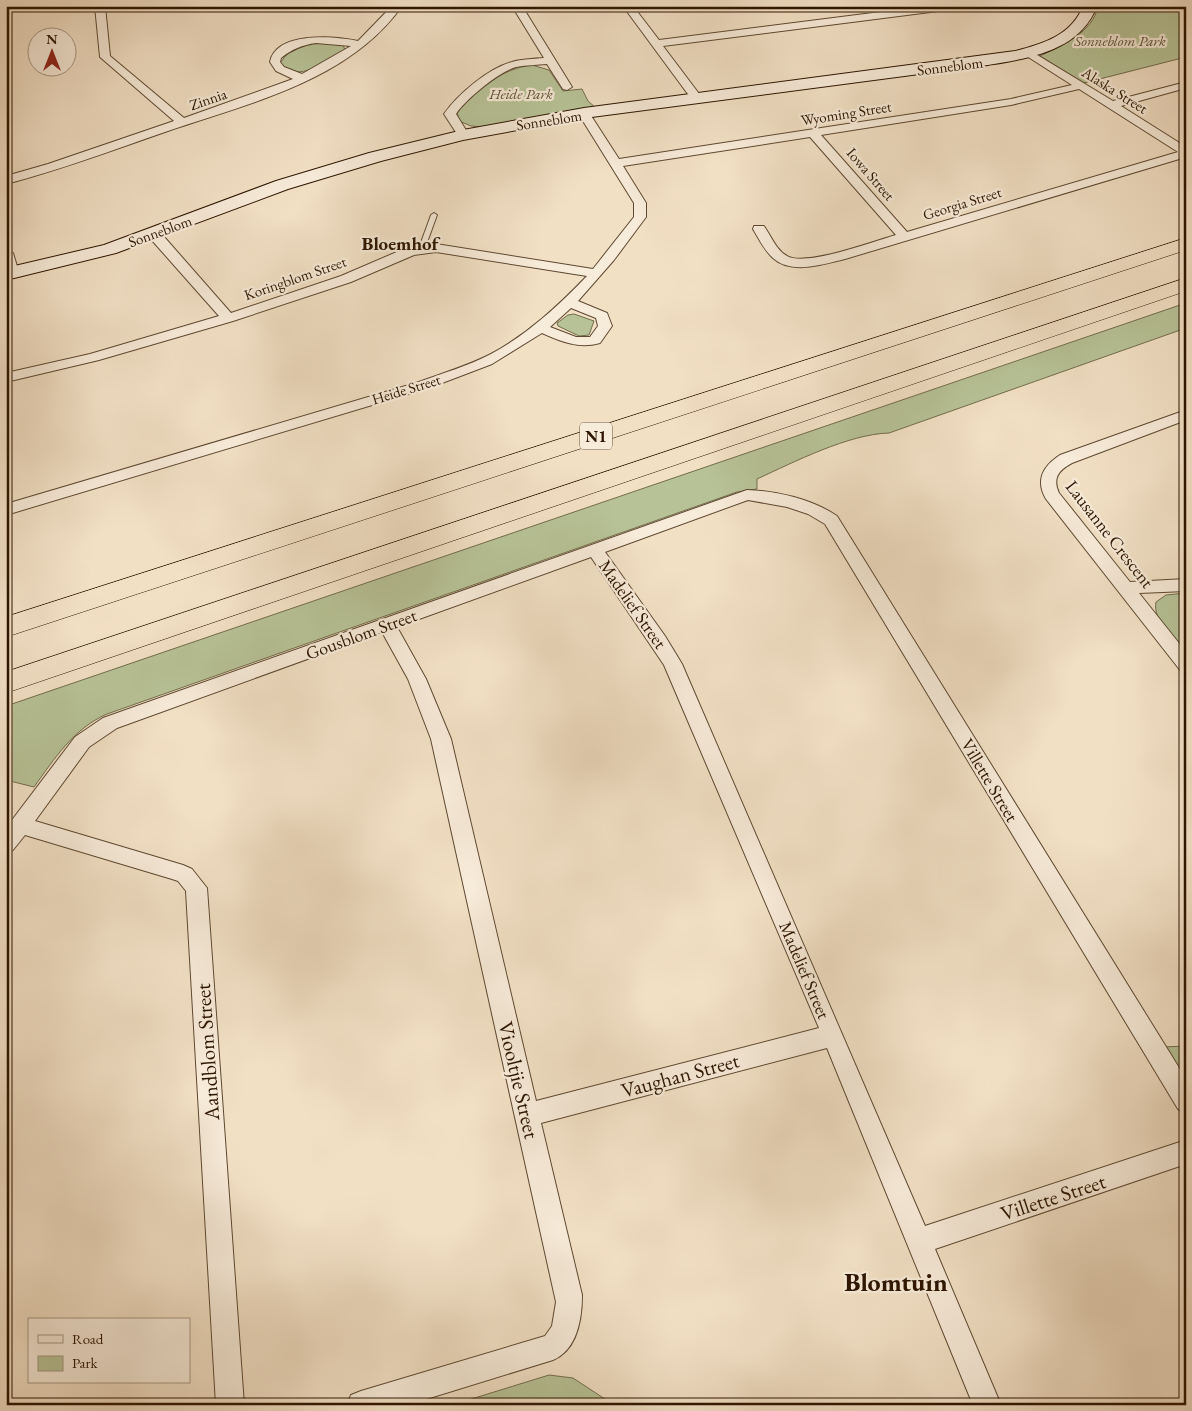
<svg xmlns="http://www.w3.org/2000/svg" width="1192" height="1411" font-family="'EB Garamond',serif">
	<rect width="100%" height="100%" fill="#f2e0c5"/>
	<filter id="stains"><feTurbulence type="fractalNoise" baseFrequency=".004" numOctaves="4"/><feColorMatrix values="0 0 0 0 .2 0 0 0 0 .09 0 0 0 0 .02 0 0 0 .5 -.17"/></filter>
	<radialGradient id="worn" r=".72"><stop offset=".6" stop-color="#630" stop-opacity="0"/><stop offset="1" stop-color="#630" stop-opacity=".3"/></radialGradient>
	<g fill="#b7c397" stroke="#726c4c">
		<path d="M 1098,6 L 1186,6 L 1186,57 L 1084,83 L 1040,56 C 1062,45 1093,33 1098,6 Z"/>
		<path d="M 311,42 L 343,45 L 345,50 C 329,59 296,86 280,63 L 287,54 Z"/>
		<path d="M 532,65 L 549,70 L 563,91 L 582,89 L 588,101 L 596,108 L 483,127 L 471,126 L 459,121 L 457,111 C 473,89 505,68 532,65 Z"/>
		<path d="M 1186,303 L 1186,328 L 889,433 C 849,434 794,462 757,479 L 757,489 L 737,492 L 107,714 C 73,729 55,758 34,787 L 6,780 L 6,706 Z"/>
		<path d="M 574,314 L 594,321 L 589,335 L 579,336 L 558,326 L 557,323 L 568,315 Z"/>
		<path d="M 1186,593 L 1186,652 C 1175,639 1152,620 1156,602 L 1166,595 Z"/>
		<path d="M 1186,1046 L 1186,1085 L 1163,1047 Z"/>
		<path d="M 549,1375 L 573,1378 L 614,1405 L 452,1405 Z"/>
	</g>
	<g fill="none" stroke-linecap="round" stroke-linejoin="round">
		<g stroke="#5e4831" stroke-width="2">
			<path id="lane" d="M 434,213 L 437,215 L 425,248 L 420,249 L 419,248 L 431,215 Z"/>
		</g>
		<g stroke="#5e4831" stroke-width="2">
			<g id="street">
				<path d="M 95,6 L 105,6 L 110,56 L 184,118 L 293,79 L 276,71 L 270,62 C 276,31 335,36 358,41 L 392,6 L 402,6 C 348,82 248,103 165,132 C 113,150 60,170 6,184 L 6,176 L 48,164 L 174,121 L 100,57 ZM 316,43 L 351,46 L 302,74 L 284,67 L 280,62 L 281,58 C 292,49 302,45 316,43 Z"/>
				<path d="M 512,6 L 522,6 L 572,87 L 567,90 L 563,89 L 547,64 C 537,65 526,65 516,67 C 499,72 466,99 456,114 L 469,135 L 467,137 L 459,137 L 444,114 C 458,94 489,68 512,62 C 522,59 533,59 544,58 Z"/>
				<path d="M 623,6 L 633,6 L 659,40 L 928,6 L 959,6 L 954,9 L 663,46 L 703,99 L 697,102 L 693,101 Z"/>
				<path d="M 1029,50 L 1113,101 L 1186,82 L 1186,88 L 1121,106 L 1186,147 L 1186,157 L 845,259 C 824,264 791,275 773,258 C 764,250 759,239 753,229 L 754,226 L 764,226 C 771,236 776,250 787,256 C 806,267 874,241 896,235 L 810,137 L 623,166 L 646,203 L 646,217 L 614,260 L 578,301 L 607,313 L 612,326 L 600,343 C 579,349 562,342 542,333 L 492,364 L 429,388 L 6,515 L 6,504 L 419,382 C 443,373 468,366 491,354 C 528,334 558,306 587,276 L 436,252 L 414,255 L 351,282 L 233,321 L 99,360 L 6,382 L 6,373 L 90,354 L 219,316 L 149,237 L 148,234 L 149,231 L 159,231 L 231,313 L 341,276 L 406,248 L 436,244 L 593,269 L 634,217 L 634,203 L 578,113 L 580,111 L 588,111 L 619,159 L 1011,99 L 1072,85 L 1025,55 L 1024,53 ZM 1079,89 L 1178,152 L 907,232 L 821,135 L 1011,105 ZM 571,308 L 596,318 L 598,326 L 590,337 L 576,337 L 550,327 Z"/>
				<path d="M 6,249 L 13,253 L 19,273 L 17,276 L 12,277 L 6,274 Z"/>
				<path d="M 1186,410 L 1186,420 L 1072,463 C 1059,470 1052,478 1059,493 L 1130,582 L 1186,579 L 1186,591 L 1139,593 L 1186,652 L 1186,672 L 1180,670 L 1046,499 C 1035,480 1043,466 1060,455 Z"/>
				<path d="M 747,490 C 777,491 812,499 837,516 L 1186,1079 L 1186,1113 L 1178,1109 L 825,524 L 808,514 L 787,507 L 748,500 L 605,552 L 665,636 L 682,664 L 925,1226 L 1186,1140 L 1186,1164 L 935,1249 L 1001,1405 L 973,1405 L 827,1048 L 541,1123 L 582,1295 C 582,1319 577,1350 553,1360 L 407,1405 L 347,1405 L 351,1395 L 361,1391 L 545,1336 L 552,1326 L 556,1302 L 431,739 L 408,679 L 382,632 L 117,728 L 89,747 L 35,821 L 183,865 L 192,869 L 207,888 L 244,1405 L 216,1405 L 186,891 L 178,881 L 172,879 L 25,835 L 13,850 L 6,853 L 6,828 L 75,737 L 103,718 ZM 591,557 L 664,665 L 819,1028 L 536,1101 L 451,739 L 426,679 L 397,627 Z"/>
			</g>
		</g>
		<g stroke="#2d1500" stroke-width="2">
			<path id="secondary" d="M 1083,6 L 1097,6 C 1080,51 1030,58 988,65 L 584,118 L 463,140 L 381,161 L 288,189 L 116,253 L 6,280 L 6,268 L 104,245 L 276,181 L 369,153 L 463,130 L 584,108 L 1015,51 C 1043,44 1072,35 1083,6 Z"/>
		</g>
		<g stroke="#2d1500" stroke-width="1">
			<g id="highway">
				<path d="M 1186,238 L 1186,250 L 6,637 L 6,617 Z"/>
				<path d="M 1186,278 L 1186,291 L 6,693 L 6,672 Z"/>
			</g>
		</g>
		<use href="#lane" fill="#f7ebd9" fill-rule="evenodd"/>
		<use href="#street" fill="#f7ebd9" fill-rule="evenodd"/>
		<use href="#secondary" fill="#f7ebd9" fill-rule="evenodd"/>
		<use href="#highway" fill="#f2e0c5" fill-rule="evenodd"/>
	</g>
	<g text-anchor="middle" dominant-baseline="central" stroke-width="4.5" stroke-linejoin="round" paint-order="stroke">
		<g font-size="15" font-style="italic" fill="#5d5235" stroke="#f7ebd9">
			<text x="1120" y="40">Sonneblom Park</text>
			<text x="521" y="93">Heide Park</text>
		</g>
		<g font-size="15" fill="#2d1500" stroke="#f7ebd9">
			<text transform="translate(950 66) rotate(-7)">Sonneblom</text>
			<text transform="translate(1115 90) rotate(32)">Alaska Street</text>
			<text transform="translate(208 99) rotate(-19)">Zinnia</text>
			<text transform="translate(846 113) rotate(-9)">Wyoming Street</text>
			<text transform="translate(549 120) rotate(-9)">Sonneblom</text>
			<text transform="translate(871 174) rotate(49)">Iowa Street</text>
			<text transform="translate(962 203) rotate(-17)">Georgia Street</text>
			<text transform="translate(160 231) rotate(-20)">Sonneblom</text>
			<text transform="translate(295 278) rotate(-19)">Koringblom Street</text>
			<text transform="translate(406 389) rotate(-17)">Heide Street</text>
		</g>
		<rect fill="#f7ebd9" stroke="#6a5541" stroke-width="1" x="580" y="422.5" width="32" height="27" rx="4"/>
		<g font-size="16" font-weight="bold" fill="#2d1500">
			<text x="596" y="436">N1</text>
		</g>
		<g font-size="18" fill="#2d1500" stroke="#f7ebd9">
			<text transform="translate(1110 534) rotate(52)">Lausanne Crescent</text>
			<text transform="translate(633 604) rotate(55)">Madelief Street</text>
			<text transform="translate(361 634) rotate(-20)">Gousblom Street</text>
			<text transform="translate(990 780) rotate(59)">Villette Street</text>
			<text transform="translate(805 970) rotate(67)">Madelief Street</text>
		</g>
		<g font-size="19" font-weight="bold" fill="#2d1500" stroke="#f7ebd9">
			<text x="400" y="243">Bloemhof</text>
		</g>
		<g font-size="21" fill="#2d1500" stroke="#f7ebd9">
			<text transform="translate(207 1052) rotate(-94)">Aandblom Street</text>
			<text transform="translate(680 1075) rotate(-15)">Vaughan Street</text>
			<text transform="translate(519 1080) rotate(77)">Viooltjie Street</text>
			<text transform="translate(1053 1197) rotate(-18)">Villette Street</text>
		</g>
		<g font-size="26" font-weight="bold" fill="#2d1500" stroke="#f7ebd9">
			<text x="896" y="1282">Blomtuin</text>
		</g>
	</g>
	<rect width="1192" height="1411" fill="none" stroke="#f2e0c5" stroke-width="25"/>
	<rect x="8" y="8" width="1177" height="1396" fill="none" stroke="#2d1500" stroke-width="2.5"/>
	<rect x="12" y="12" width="1167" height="1386" fill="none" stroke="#2d1500"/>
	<rect x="28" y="1318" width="162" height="65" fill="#f7ebd9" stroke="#a69582"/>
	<rect x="38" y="1335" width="25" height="8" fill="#f7ebd9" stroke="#a69582"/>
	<text x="72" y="1344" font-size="15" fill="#2d1500">Road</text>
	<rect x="38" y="1356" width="25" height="15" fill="#b7c397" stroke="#a69582"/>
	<text x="72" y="1368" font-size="15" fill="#2d1500">Park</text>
	<g transform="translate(52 52)"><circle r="24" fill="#f7ebd9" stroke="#a69582"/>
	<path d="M0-4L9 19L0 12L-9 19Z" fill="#8f2418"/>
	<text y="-8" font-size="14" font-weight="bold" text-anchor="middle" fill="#2d1500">N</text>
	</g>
	<rect width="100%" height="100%" filter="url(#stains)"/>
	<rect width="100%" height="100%" fill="url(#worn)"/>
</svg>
